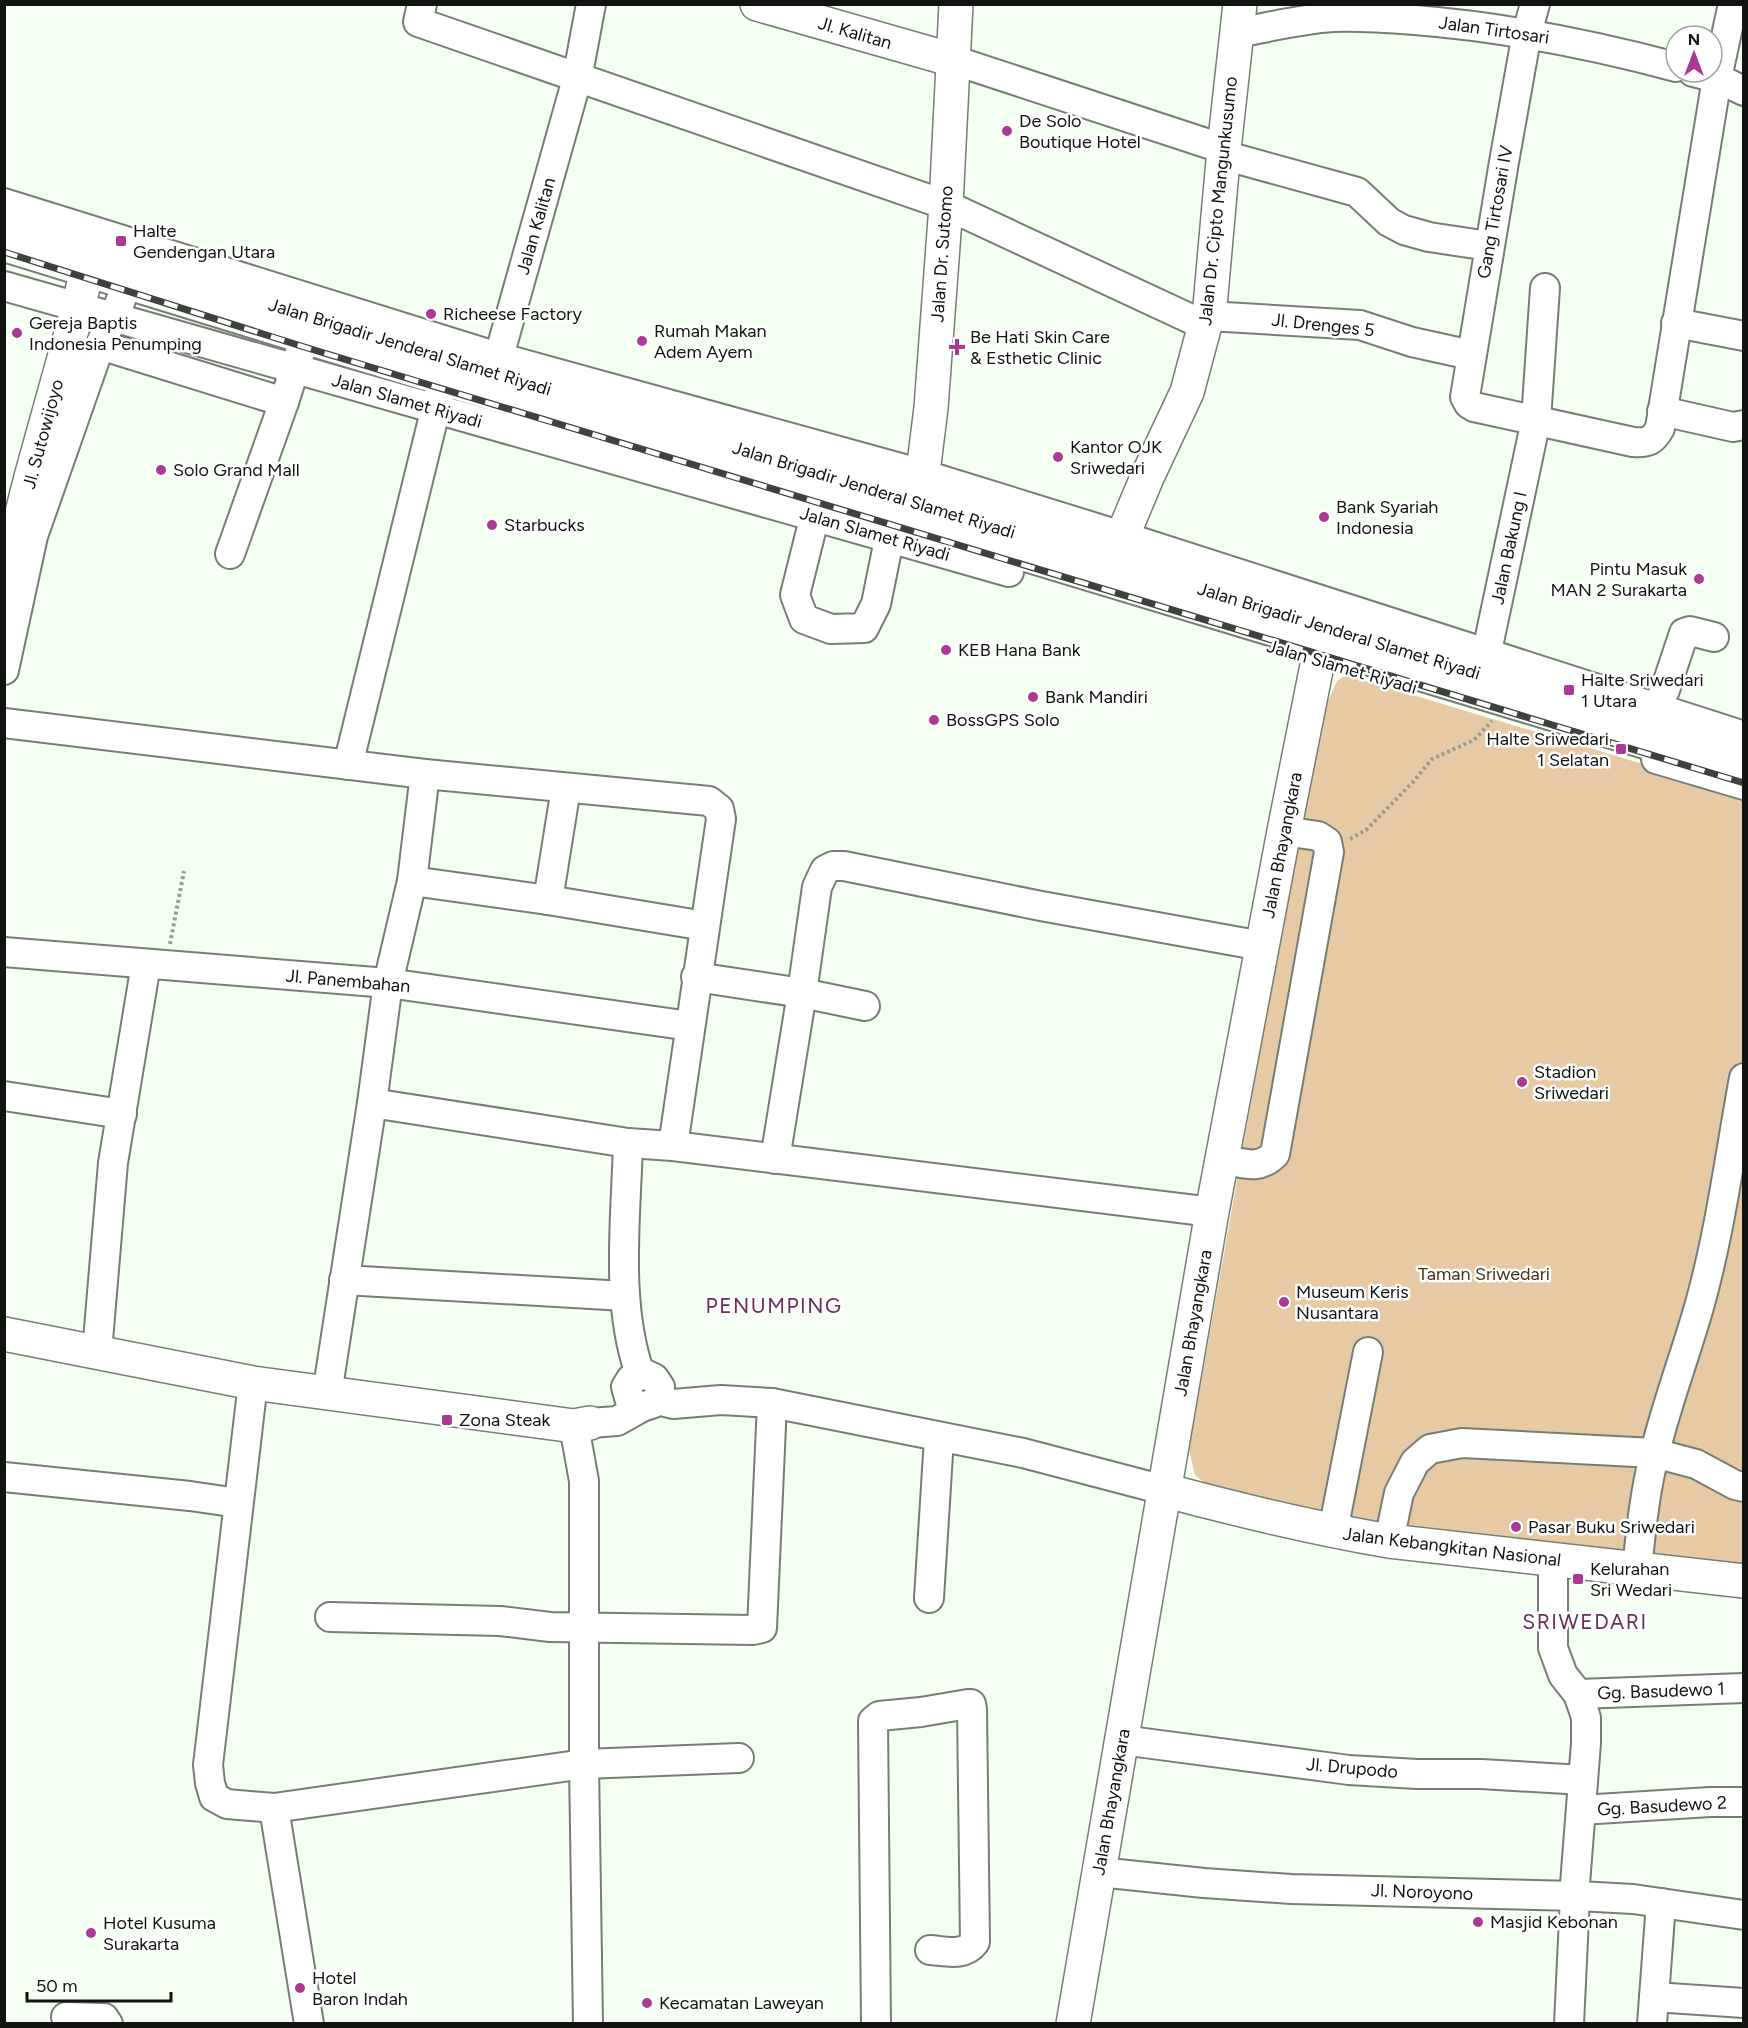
<svg xmlns="http://www.w3.org/2000/svg" width="1748" height="2028" font-family="Figtree,sans-serif">
	<rect width="100%" height="100%" fill="#f5fff3"/>
	<path fill="#e7caa4" d="M 1346,675 L 1743,794 L 1743,1572 L 1359,1525 L 1215,1491 L 1195,1475 L 1189,1450 L 1319,721 L 1337,681 Z"/>
	<g fill="none" stroke-linecap="round" stroke-linejoin="round">
		<g stroke="#767e74" stroke-width="32">
			<g id="minor">
				<path d="M 422,4 L 418,22 L 946,205 L 1206,326"/>
				<path d="M 1535,4 L 1527,33 L 1504,162 L 1465,397 L 1469,404 L 1474,407 L 1633,442 C 1648,443 1653,441 1660,428 L 1717,78 L 1733,4"/>
				<path d="M 1238,33 C 1269,27 1301,19 1333,17 C 1360,16 1388,18 1415,20 C 1504,27 1590,44 1676,67"/>
				<path d="M 953,60 L 1224,149"/>
				<path d="M 1693,72 L 1717,78 L 1744,91"/>
				<path d="M 1223,155 L 1357,192 L 1389,222 L 1404,230 L 1429,237 L 1489,246"/>
				<path d="M 4,203 L 498,357 L 922,474 L 1122,536 L 1744,736"/>
				<path d="M 4,247 L 297,337 L 1681,755"/>
				<path d="M 4,286 L 1009,572"/>
				<path d="M 1208,316 L 1360,325 L 1412,342 L 1471,355"/>
				<path d="M 1676,323 L 1744,336"/>
				<path d="M 100,345 L 284,402"/>
				<path d="M 494,374 L 577,79 L 591,4"/>
				<path d="M 1662,411 L 1733,427 L 1744,425"/>
				<path d="M 819,499 L 795,595 L 804,619 L 831,629 L 864,628 L 876,604 L 893,520"/>
				<path d="M 230,554 L 284,402 L 300,352"/>
				<path d="M 4,670 L 33,536 L 100,345 L 121,300"/>
				<path d="M 1483,670 L 1536,420 L 1545,288"/>
				<path d="M 4,723 L 425,774 L 709,801 L 719,809 L 721,819 L 673,1146"/>
				<path d="M 1648,723 L 1665,690 L 1684,633 L 1690,631 L 1714,637"/>
				<path d="M 1656,759 L 1744,785"/>
				<path d="M 348,765 L 440,391"/>
				<path d="M 412,881 L 548,900 L 705,926"/>
				<path d="M 548,900 L 566,788"/>
				<path d="M 4,952 L 388,983 L 690,1026"/>
				<path d="M 696,977 L 802,993 L 865,1006"/>
				<path d="M 4,1096 L 122,1114"/>
				<path d="M 372,1103 L 628,1143 L 673,1146 L 1212,1212"/>
				<path d="M 628,1143 C 626,1218 615,1303 640,1374"/>
				<path d="M 775,1159 L 802,993 L 817,887 L 825,870 L 833,866 L 844,866 L 1041,906 L 1262,946"/>
				<path d="M 1222,1159 C 1244,1163 1258,1171 1275,1154 L 1329,852 L 1327,842 L 1318,836 L 1284,831"/>
				<path d="M 344,1280 L 625,1296"/>
				<path d="M 97,1352 L 113,1163 L 146,964"/>
				<path d="M 253,1383 L 208,1765 L 210,1783 L 214,1797 L 227,1804 L 274,1808 L 584,1764 L 739,1758"/>
				<path d="M 327,1394 L 372,1103 L 388,983 L 412,881 L 425,774"/>
				<path d="M 657,1400 L 673,1404 L 721,1400 L 772,1403 L 1023,1453 L 1164,1490"/>
				<path d="M 590,1423 L 617,1421 L 642,1407 L 654,1403 L 659,1396 L 660,1387 L 654,1378 L 645,1374 L 631,1379 L 626,1387 L 630,1401 L 642,1407"/>
				<path d="M 574,1426 L 584,1481 L 584,1764 L 588,2024"/>
				<path d="M 4,1477 L 190,1496 L 238,1503"/>
				<path d="M 1333,1531 L 1368,1352"/>
				<path d="M 1389,1541 L 1399,1493 L 1415,1462 L 1430,1449 L 1462,1443 L 1654,1453 L 1696,1464 L 1735,1485 L 1744,1487"/>
				<path d="M 1553,1560 L 1553,1648 L 1563,1675 L 1578,1694 L 1583,1708 L 1586,1718 L 1586,1743 L 1574,1897"/>
				<path d="M 1637,1569 C 1641,1530 1645,1490 1655,1452 C 1667,1403 1685,1356 1699,1307 C 1720,1233 1730,1154 1744,1078"/>
				<path d="M 929,1598 L 939,1438"/>
				<path d="M 330,1617 L 500,1621 L 550,1627 L 753,1630 L 762,1628 L 772,1403"/>
				<path d="M 1578,1694 L 1744,1688"/>
				<path d="M 1122,1740 L 1349,1770 L 1417,1774 L 1481,1774 L 1583,1780"/>
				<path d="M 274,1808 L 309,2024"/>
				<path d="M 1581,1810 L 1710,1802 L 1744,1802"/>
				<path d="M 1099,1872 L 1204,1883 L 1291,1889 L 1578,1896 L 1633,1899 L 1744,1915"/>
				<path d="M 1654,1997 L 1744,2003"/>
				<path d="M 66,2017 L 104,2018 L 108,2024"/>
				<path d="M 876,2024 L 873,1721 L 879,1716 L 921,1712 L 968,1704 L 971,1704 L 972,1709 L 975,1942 C 964,1957 945,1951 930,1950"/>
				<path d="M 1569,2024 L 1575,1897"/>
				<path d="M 1652,2024 L 1661,1903"/>
			</g>
		</g>
		<g stroke="#767e74" stroke-width="36">
			<g id="major">
				<path d="M 757,4 L 953,60"/>
				<path d="M 4,222 L 707,440 L 1325,625 L 1744,758"/>
				<path d="M 919,504 L 931,408 L 946,205 L 956,4"/>
				<path d="M 1112,561 L 1148,475 L 1187,392 L 1210,306 L 1224,149 L 1240,4"/>
				<path d="M 4,584 L 31,477 L 78,308 L 92,249"/>
				<path d="M 4,1334 L 253,1383 L 574,1426 L 590,1423"/>
				<path d="M 1164,1490 C 1238,1510 1313,1528 1389,1541 L 1744,1581"/>
				<path d="M 1073,2024 L 1212,1212 L 1284,831 L 1325,625"/>
			</g>
		</g>
		<g stroke="#959c94" stroke-width="4" stroke-dasharray="3 3" stroke-linecap="butt">
			<path d="M 1350,839 L 1366,830 L 1413,782 L 1432,759 L 1474,740 L 1492,721"/>
			<path d="M 170,944 L 184,871"/>
		</g>
		<use href="#minor" stroke="#fff" stroke-width="28"/>
		<use href="#major" stroke="#fff" stroke-width="33"/>
		<g stroke="#3e423d" stroke-width="7">
			<path id="rail" d="M 4,252 L 301,346 L 1744,783"/>
		</g>
		<use href="#rail" stroke="#fff" stroke-width="4.5" stroke-dasharray="14" stroke-linecap="butt"/>
	</g>
	<g fill="#ad3993" stroke="#fff" stroke-width="2">
		<circle cx="1007" cy="131" r="6"/>
		<rect x="115" y="235" width="12" height="12" rx="3"/>
		<circle cx="431" cy="314" r="6"/>
		<circle cx="17" cy="333" r="6"/>
		<circle cx="642" cy="341" r="6"/>
		<path d="M954 338h6v6h6v6h-6v6h-6v-6h-6v-6h6z"/>
		<circle cx="1058" cy="457" r="6"/>
		<circle cx="161" cy="470" r="6"/>
		<circle cx="1324" cy="517" r="6"/>
		<circle cx="492" cy="525" r="6"/>
		<circle cx="1699" cy="579" r="6"/>
		<circle cx="946" cy="650" r="6"/>
		<rect x="1563" y="684" width="12" height="12" rx="3"/>
		<circle cx="1033" cy="697" r="6"/>
		<circle cx="934" cy="720" r="6"/>
		<rect x="1615" y="743" width="12" height="12" rx="3"/>
		<circle cx="1522" cy="1082" r="6"/>
		<circle cx="1284" cy="1302" r="6"/>
		<rect x="441" y="1414" width="12" height="12" rx="3"/>
		<circle cx="1516" cy="1527" r="6"/>
		<rect x="1572" y="1573" width="12" height="12" rx="3"/>
		<circle cx="1478" cy="1922" r="6"/>
		<circle cx="91" cy="1933" r="6"/>
		<circle cx="300" cy="1988" r="6"/>
		<circle cx="647" cy="2003" r="6"/>
	</g>
	<g text-anchor="middle" dominant-baseline="central" stroke-width="5" stroke-linejoin="round" paint-order="stroke">
		<g font-size="18" fill="#10130f" stroke="#fff">
			<text transform="translate(1494 30) rotate(8)">Jalan Tirtosari</text>
			<text transform="translate(855 33) rotate(16)">Jl. Kalitan</text>
			<text transform="translate(1218 201) rotate(-84)">Jalan Dr. Cipto Mangunkusumo</text>
			<text transform="translate(1495 212) rotate(-80)">Gang Tirtosari IV</text>
			<text transform="translate(536 226) rotate(-74)">Jalan Kalitan</text>
			<text transform="translate(942 254) rotate(-86)">Jalan Dr. Sutomo</text>
			<text transform="translate(1323 325) rotate(6)">Jl. Drenges 5</text>
			<text transform="translate(410 347) rotate(17)">Jalan Brigadir Jenderal Slamet Riyadi</text>
			<text transform="translate(407 401) rotate(16)">Jalan Slamet Riyadi</text>
			<text transform="translate(43 434) rotate(-75)">Jl. Sutowijoyo</text>
			<text transform="translate(874 490) rotate(17)">Jalan Brigadir Jenderal Slamet Riyadi</text>
			<text transform="translate(875 534) rotate(16)">Jalan Slamet Riyadi</text>
			<text transform="translate(1509 548) rotate(-78)">Jalan Bakung I</text>
			<text transform="translate(1339 631) rotate(17)">Jalan Brigadir Jenderal Slamet Riyadi</text>
			<text transform="translate(1342 667) rotate(16)">Jalan Slamet Riyadi</text>
			<text transform="translate(1282 845) rotate(-79)">Jalan Bhayangkara</text>
			<text transform="translate(348 981) rotate(5)">Jl. Panembahan</text>
			<text transform="translate(1193 1323) rotate(-80)">Jalan Bhayangkara</text>
			<text transform="translate(1452 1547) rotate(7)">Jalan Kebangkitan Nasional</text>
			<text transform="translate(1661 1691) rotate(-2)">Gg. Basudewo 1</text>
			<text transform="translate(1352 1768) rotate(5)">Jl. Drupodo</text>
			<text transform="translate(1111 1802) rotate(-80)">Jalan Bhayangkara</text>
			<text transform="translate(1662 1806) rotate(-3)">Gg. Basudewo 2</text>
			<text transform="translate(1422 1892) rotate(2)">Jl. Noroyono</text>
		</g>
		<g font-size="18" fill="#10130f" stroke="#fff" text-anchor="start">
			<text x="1019" y="121">De Solo<tspan x="1019" dy="21">Boutique Hotel</tspan></text>
			<text x="133" y="231">Halte<tspan x="133" dy="21">Gendengan Utara</tspan></text>
			<text x="443" y="314">Richeese Factory</text>
			<text x="29" y="323">Gereja Baptis<tspan x="29" dy="21">Indonesia Penumping</tspan></text>
			<text x="654" y="331">Rumah Makan<tspan x="654" dy="21">Adem Ayem</tspan></text>
			<text x="970" y="337">Be Hati Skin Care<tspan x="970" dy="21">&amp; Esthetic Clinic</tspan></text>
			<text x="1070" y="447">Kantor OJK<tspan x="1070" dy="21">Sriwedari</tspan></text>
			<text x="173" y="470">Solo Grand Mall</text>
			<text x="1336" y="507">Bank Syariah<tspan x="1336" dy="21">Indonesia</tspan></text>
			<text x="504" y="525">Starbucks</text>
			<text x="1687" y="569" text-anchor="end">Pintu Masuk<tspan x="1687" dy="21">MAN 2 Surakarta</tspan></text>
			<text x="958" y="650">KEB Hana Bank</text>
			<text x="1581" y="680">Halte Sriwedari<tspan x="1581" dy="21">1 Utara</tspan></text>
			<text x="1045" y="697">Bank Mandiri</text>
			<text x="946" y="720">BossGPS Solo</text>
			<text x="1609" y="739" text-anchor="end">Halte Sriwedari<tspan x="1609" dy="21">1 Selatan</tspan></text>
			<text x="1534" y="1072">Stadion<tspan x="1534" dy="21">Sriwedari</tspan></text>
			<text x="1296" y="1292">Museum Keris<tspan x="1296" dy="21">Nusantara</tspan></text>
			<text x="459" y="1420">Zona Steak</text>
			<text x="1528" y="1527">Pasar Buku Sriwedari</text>
			<text x="1590" y="1569">Kelurahan<tspan x="1590" dy="21">Sri Wedari</tspan></text>
			<text x="1490" y="1922">Masjid Kebonan</text>
			<text x="103" y="1923">Hotel Kusuma<tspan x="103" dy="21">Surakarta</tspan></text>
			<text x="312" y="1978">Hotel<tspan x="312" dy="21">Baron Indah</tspan></text>
			<text x="659" y="2003">Kecamatan Laweyan</text>
		</g>
		<g font-size="18" fill="#453217" stroke="#fff">
			<text x="1484" y="1274">Taman Sriwedari</text>
		</g>
		<g font-size="21" letter-spacing="1.5" fill="#682e59" stroke="#fff">
			<text x="774" y="1305">PENUMPING</text>
			<text x="1585" y="1621">SRIWEDARI</text>
		</g>
	</g>
	<rect width="1748" height="2028" fill="none" stroke="#10130f" stroke-width="12"/>
	<g transform="translate(1694 54)"><circle r="28" fill="#ffffff" stroke="#9fa19f" stroke-width="1.5"/>
	<path d="M0-4.5L10 22L0 15L-10 22Z" fill="#ad3993"/>
	<text y="-9" font-size="16" font-weight="bold" text-anchor="middle" fill="#10130f">N</text>
	</g>
	<path d="M27 1992v9h144v-9" fill="none" stroke="#10130f" stroke-width="3"/>
	<text x="36" y="1992" font-size="18" fill="#10130f" stroke="#ffffff" stroke-width="4.5" paint-order="stroke">50 m</text>
</svg>
